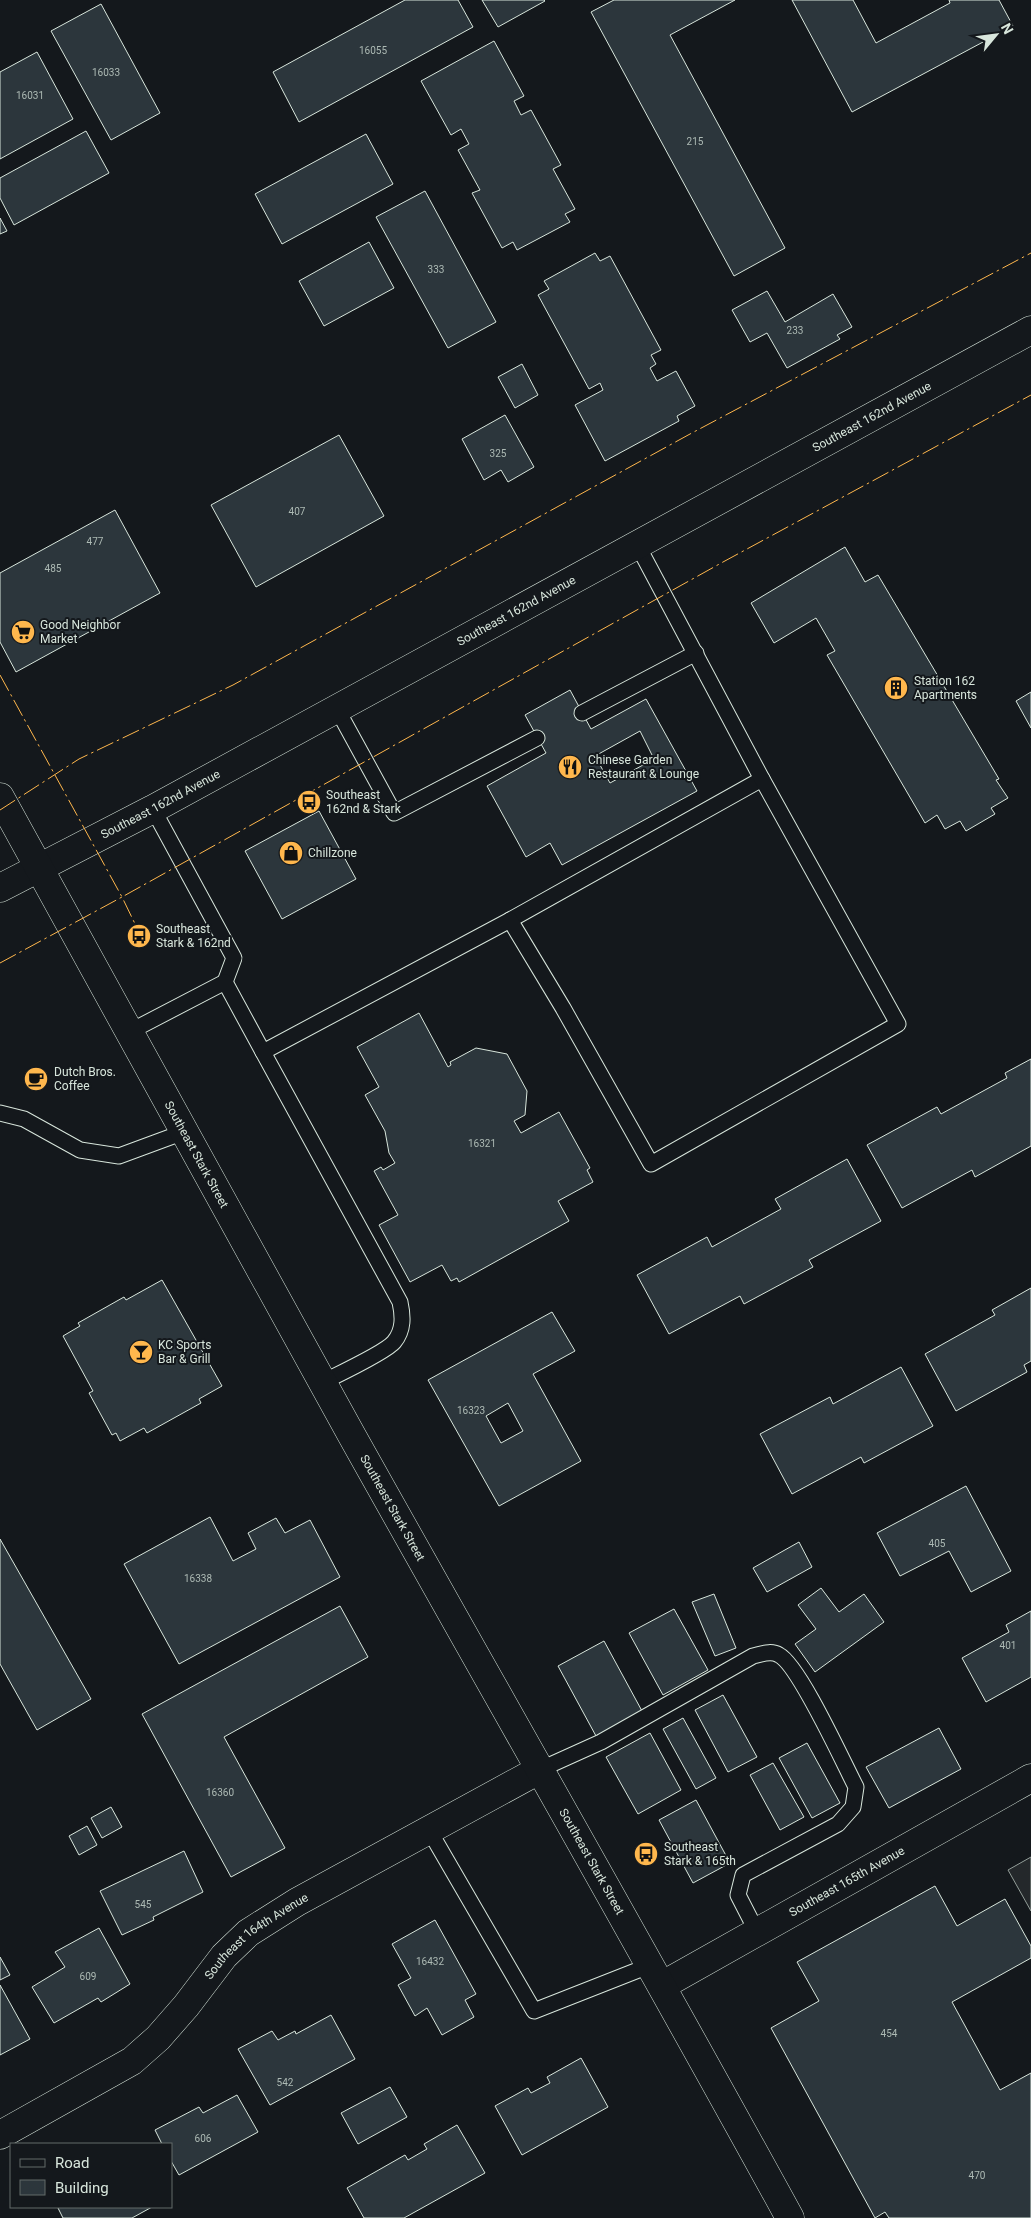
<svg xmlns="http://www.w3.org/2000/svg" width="1031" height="2218" font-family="Roboto,sans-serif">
	<rect width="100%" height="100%" fill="#14181c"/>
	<path fill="#24282b" stroke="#939e99" d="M 1031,1857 L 1031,1911 L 1008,1870 Z"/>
	<g fill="#2c363c" stroke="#d8e6dc" fill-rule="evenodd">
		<path d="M 405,0 L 458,0 L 473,27 L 299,122 L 273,72 Z"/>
		<path d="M 482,0 L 544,0 L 545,1 L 498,27 Z"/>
		<path d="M 614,0 L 735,0 L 670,35 L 785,248 L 734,276 L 591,12 Z"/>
		<path d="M 792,0 L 853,0 L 876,43 L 950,3 L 949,0 L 999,0 L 1013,26 L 852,112 Z"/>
		<path d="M 101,4 L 160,113 L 111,140 L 51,31 Z"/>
		<path d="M 494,41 L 524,96 L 514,101 L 521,115 L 531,110 L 561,165 L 553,169 L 575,209 L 565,214 L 570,222 L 517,250 L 513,242 L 502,248 L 472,193 L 480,190 L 458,150 L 469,144 L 461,129 L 451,135 L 421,81 Z"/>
		<path d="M 37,52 L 73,119 L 0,159 L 0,72 Z"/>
		<path d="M 86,131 L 109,173 L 14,225 L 0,198 L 0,178 Z"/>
		<path d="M 366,134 L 393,184 L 282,244 L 255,194 Z"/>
		<path d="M 425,191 L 496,322 L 448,348 L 376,217 Z"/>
		<path d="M 0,218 L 7,231 L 0,234 Z"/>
		<path d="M 369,242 L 394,288 L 324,326 L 299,281 Z"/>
		<path d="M 595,253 L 600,261 L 610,256 L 661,350 L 651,355 L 656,364 L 650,368 L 657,381 L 676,371 L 695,406 L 677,416 L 679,421 L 605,461 L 575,405 L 603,390 L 600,383 L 589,389 L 538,295 L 549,289 L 544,281 Z"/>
		<path d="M 767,291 L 785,322 L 833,294 L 852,327 L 837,335 L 840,339 L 787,368 L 767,333 L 750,342 L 732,310 Z"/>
		<path d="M 522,364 L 538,395 L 515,408 L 498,377 Z"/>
		<path d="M 505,415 L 534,467 L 508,482 L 501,470 L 484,480 L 462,439 Z"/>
		<path d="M 339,435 L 384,516 L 256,587 L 211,505 Z"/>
		<path d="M 115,510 L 160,593 L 16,672 L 0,642 L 0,573 Z"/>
		<path d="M 845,547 L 865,582 L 878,575 L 999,779 L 996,780 L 1008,798 L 991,808 L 995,814 L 966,831 L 960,821 L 945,829 L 937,815 L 925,823 L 827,655 L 835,651 L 816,618 L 774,643 L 751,603 Z"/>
		<path d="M 570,690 L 591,729 L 646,699 L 697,791 L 562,865 L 550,843 L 526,857 L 487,786 L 546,753 L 525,715 ZM 640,731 L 654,759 L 610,783 L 595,756 Z"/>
		<path d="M 1031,692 L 1031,728 L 1016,701 Z"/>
		<path d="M 319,811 L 356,879 L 282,919 L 245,851 Z"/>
		<path d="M 419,1013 L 448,1067 L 451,1065 L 450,1062 L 476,1048 L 507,1054 L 527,1091 L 525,1115 L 514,1121 L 521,1133 L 559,1112 L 590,1168 L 587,1170 L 593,1182 L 558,1201 L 569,1221 L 459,1282 L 457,1278 L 451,1281 L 442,1265 L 410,1282 L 379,1225 L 398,1215 L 374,1171 L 381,1167 L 383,1170 L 395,1163 L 389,1153 L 385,1131 L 365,1095 L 379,1087 L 357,1047 Z"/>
		<path d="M 1031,1059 L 1031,1146 L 975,1177 L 972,1170 L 902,1208 L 867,1145 L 937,1107 L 941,1114 L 1007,1078 L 1005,1073 Z"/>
		<path d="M 847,1159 L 881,1221 L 809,1260 L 813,1267 L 744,1304 L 740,1296 L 669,1334 L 637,1275 L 707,1237 L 712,1247 L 781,1209 L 775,1199 Z"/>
		<path d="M 162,1280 L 222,1386 L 199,1399 L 201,1403 L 147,1433 L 144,1428 L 120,1441 L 116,1433 L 112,1435 L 89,1393 L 93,1391 L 63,1336 L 80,1326 L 78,1323 L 124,1297 L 126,1300 Z"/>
		<path d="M 1031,1288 L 1031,1361 L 1024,1365 L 1027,1372 L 956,1411 L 925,1354 L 995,1315 L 992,1310 Z"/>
		<path d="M 552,1312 L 575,1351 L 533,1374 L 581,1461 L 499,1506 L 428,1380 ZM 508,1403 L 523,1431 L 501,1443 L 486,1416 Z"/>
		<path d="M 901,1367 L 933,1426 L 864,1463 L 861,1457 L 792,1494 L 760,1434 L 830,1397 L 833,1404 Z"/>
		<path d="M 966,1486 L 1011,1571 L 971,1592 L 949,1551 L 900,1576 L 877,1533 Z"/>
		<path d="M 210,1517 L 233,1561 L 256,1549 L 248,1533 L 276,1518 L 285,1533 L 310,1520 L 340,1577 L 179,1664 L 124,1564 Z"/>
		<path d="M 0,1539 L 91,1699 L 37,1730 L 0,1664 Z"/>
		<path d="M 799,1542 L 812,1567 L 767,1592 L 753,1568 Z"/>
		<path d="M 821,1588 L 839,1612 L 864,1594 L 884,1622 L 815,1672 L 795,1644 L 816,1629 L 798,1605 Z"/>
		<path d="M 714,1594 L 736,1648 L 715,1656 L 692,1602 Z"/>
		<path d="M 340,1606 L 368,1657 L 224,1737 L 285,1848 L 231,1877 L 142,1714 Z"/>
		<path d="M 674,1609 L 708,1670 L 663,1695 L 629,1633 Z"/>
		<path d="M 1031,1611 L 1031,1677 L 986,1702 L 962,1658 L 1009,1632 L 1006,1625 Z"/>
		<path d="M 604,1641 L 642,1711 L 596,1736 L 558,1666 Z"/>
		<path d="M 723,1695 L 757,1757 L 728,1772 L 695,1710 Z"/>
		<path d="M 683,1718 L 716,1778 L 696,1789 L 663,1729 Z"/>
		<path d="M 939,1728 L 961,1769 L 889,1808 L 866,1767 Z"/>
		<path d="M 650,1733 L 681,1790 L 638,1814 L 606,1757 Z"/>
		<path d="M 807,1743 L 840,1803 L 812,1818 L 779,1758 Z"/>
		<path d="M 773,1763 L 804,1817 L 780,1830 L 750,1775 Z"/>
		<path d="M 696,1800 L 730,1863 L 693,1883 L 659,1820 Z"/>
		<path d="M 111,1807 L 122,1827 L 102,1838 L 91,1818 Z"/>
		<path d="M 87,1826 L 97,1845 L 79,1855 L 69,1836 Z"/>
		<path d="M 184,1851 L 203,1892 L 153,1917 L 154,1920 L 122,1935 L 100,1891 Z"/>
		<path d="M 935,1886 L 957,1926 L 1005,1899 L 1031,1946 L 1031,1958 L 952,2002 L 1000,2090 L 1031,2073 L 1031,2218 L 889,2218 L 885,2212 L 875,2218 L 771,2028 L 819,2001 L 797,1962 Z"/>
		<path d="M 435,1920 L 476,1994 L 465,2000 L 474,2017 L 442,2035 L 427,2008 L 415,2016 L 398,1985 L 411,1978 L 392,1944 Z"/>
		<path d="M 99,1928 L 130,1984 L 101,2002 L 98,1998 L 54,2023 L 32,1987 L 65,1967 L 55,1952 Z"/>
		<path d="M 0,1957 L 10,1975 L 0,1980 Z"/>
		<path d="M 0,1985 L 30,2039 L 0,2055 Z"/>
		<path d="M 331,2015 L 355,2059 L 270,2105 L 238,2049 L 272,2031 L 278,2040 L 295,2031 L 296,2034 Z"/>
		<path d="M 581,2058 L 608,2107 L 522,2155 L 495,2106 L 528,2088 L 531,2093 L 550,2083 L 547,2077 Z"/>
		<path d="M 390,2087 L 407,2117 L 358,2144 L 341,2113 Z"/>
		<path d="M 237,2095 L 258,2132 L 179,2175 L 171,2161 L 171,2144 L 162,2144 L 155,2130 L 199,2107 L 203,2113 Z"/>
		<path d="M 457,2125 L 485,2173 L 404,2218 L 364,2218 L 347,2188 L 405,2155 L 408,2160 L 427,2149 L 424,2144 Z"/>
		<path d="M 60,2207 L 152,2207 L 132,2218 L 63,2218 L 58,2208 Z"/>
	</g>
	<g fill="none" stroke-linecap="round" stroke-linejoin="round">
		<g stroke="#d8e6dc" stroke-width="17">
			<g id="lane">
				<path d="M 337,709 L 394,813 L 537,738"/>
				<path d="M 582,713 L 696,653"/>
				<path d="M 153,809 L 234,958 L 225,982"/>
				<path d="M 510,920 L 762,779"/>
				<path d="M 129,1032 L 225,982 L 263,1052 L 510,920 L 563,1008 L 651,1164 L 898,1024 L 762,779 L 638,546"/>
				<path d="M 263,1052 L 400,1302 C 403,1316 404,1330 394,1342 C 386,1352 337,1375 323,1382"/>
				<path d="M 0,1113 L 24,1119 L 80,1150 L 119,1156 L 184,1132"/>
				<path d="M 539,1770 L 601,1742 L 753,1656 C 762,1654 771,1650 779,1655 C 799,1665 843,1762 856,1787 L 853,1807 L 838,1824 L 743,1875 L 738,1895 L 757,1932"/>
				<path d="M 429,1830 L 534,2011 L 651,1965"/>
			</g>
		</g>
		<g stroke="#d8e6dc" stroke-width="29">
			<g id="street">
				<path id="s1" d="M 663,1985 L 1031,1778"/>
				<path id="s2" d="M 0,2135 L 132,2061 L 158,2038 L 186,2006 L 224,1956 L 248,1933 L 297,1902 L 539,1770"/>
			</g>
		</g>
		<g stroke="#d8e6dc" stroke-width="29">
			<g id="secondary">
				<path id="s3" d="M 0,888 L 153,809 L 1031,330"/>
			</g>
		</g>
		<g stroke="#d8e6dc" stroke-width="29">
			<g id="primary">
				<path id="s4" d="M 0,797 C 118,1009 232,1222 351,1434 C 497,1695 646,1955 790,2218"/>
			</g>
		</g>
		<use href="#lane" stroke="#14181c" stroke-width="15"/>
		<use href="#street" stroke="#14181c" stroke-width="28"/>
		<use href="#secondary" stroke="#14181c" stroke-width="28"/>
		<use href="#primary" stroke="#14181c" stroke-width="28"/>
		<g stroke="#ffb74d" stroke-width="1" stroke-dasharray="18 4 2.5 4" stroke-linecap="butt">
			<path d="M 0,675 L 122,897 L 723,562 L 1031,395"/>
			<path d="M 0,810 L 79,759 L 233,685 L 690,434 L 1031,253"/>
			<path d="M 0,963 L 122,897 L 137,928"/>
		</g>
	</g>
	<defs>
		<g id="supermarket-disc" transform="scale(1.25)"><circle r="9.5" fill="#ffb74d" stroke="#14181c"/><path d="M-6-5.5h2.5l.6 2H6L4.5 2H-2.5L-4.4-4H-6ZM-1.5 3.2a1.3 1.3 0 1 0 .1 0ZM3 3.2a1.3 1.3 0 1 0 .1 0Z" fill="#111"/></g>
		<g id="building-disc" transform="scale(1.25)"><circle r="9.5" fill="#ffb74d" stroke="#14181c"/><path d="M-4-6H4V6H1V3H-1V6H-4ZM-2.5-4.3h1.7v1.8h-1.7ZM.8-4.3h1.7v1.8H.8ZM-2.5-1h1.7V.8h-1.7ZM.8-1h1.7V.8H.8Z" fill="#111"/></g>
		<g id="restaurant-disc" transform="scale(1.25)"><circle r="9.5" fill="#ffb74d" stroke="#14181c"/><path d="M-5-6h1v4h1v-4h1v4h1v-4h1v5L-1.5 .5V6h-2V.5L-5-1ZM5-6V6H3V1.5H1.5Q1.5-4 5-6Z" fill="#111"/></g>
		<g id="bus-disc" transform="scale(1.25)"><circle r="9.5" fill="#ffb74d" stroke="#14181c"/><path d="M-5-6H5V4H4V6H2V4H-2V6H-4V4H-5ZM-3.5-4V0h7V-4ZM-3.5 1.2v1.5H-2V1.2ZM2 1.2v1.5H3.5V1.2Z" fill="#111"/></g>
		<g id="shop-disc" transform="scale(1.25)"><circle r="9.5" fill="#ffb74d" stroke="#14181c"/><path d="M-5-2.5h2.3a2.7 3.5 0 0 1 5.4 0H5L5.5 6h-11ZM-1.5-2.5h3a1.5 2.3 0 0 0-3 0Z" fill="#111"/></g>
		<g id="cafe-disc" transform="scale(1.25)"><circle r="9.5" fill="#ffb74d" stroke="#14181c"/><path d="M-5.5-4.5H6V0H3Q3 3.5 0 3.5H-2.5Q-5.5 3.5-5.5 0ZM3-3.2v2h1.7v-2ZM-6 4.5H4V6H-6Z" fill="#111"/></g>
		<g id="bar-disc" transform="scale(1.25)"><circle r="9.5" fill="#ffb74d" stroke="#14181c"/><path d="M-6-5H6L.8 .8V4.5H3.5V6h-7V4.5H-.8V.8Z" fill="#111"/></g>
	</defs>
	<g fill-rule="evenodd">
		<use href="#supermarket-disc" x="23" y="632"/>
		<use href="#building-disc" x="896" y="688"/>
		<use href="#restaurant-disc" x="570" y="767"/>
		<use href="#bus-disc" x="309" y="802"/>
		<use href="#shop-disc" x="291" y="853"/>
		<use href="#bus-disc" x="139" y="936"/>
		<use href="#cafe-disc" x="36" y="1079"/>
		<use href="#bar-disc" x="141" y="1352"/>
		<use href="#bus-disc" x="646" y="1854"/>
	</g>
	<g text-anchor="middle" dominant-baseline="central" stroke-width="4" stroke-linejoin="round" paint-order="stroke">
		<g font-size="10" fill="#adbab4">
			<text x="373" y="50">16055</text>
			<text x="106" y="72">16033</text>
			<text x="30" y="95">16031</text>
			<text x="695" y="141">215</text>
			<text x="436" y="269">333</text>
			<text x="795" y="330">233</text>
			<text x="498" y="453">325</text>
			<text x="297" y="511">407</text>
			<text x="95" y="541">477</text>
			<text x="53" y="568">485</text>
			<text x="482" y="1143">16321</text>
			<text x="471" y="1410">16323</text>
			<text x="937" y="1543">405</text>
			<text x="198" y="1578">16338</text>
			<text x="1008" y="1645">401</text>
			<text x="220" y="1792">16360</text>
			<text x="143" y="1904">545</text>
			<text x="430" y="1961">16432</text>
			<text x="88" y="1976">609</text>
			<text x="889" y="2033">454</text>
			<text x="285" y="2082">542</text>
			<text x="203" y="2138">606</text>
			<text x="977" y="2175">470</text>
		</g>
		<g font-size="12" fill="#d8e6dc" stroke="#14181c">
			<text stroke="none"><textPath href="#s3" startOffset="991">Southeast 162nd Avenue</textPath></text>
			<text stroke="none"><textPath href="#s3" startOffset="586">Southeast 162nd Avenue</textPath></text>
			<text stroke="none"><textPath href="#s3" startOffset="181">Southeast 162nd Avenue</textPath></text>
			<text stroke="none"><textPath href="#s4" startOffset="408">Southeast Stark Street</textPath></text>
			<text stroke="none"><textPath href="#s4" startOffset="812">Southeast Stark Street</textPath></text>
			<text stroke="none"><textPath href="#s4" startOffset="1218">Southeast Stark Street</textPath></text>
			<text stroke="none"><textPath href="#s1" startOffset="211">Southeast 165th Avenue</textPath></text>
			<text stroke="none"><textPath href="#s2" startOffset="329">Southeast 164th Avenue</textPath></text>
		</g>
		<g font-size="12" fill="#d8e6dc" stroke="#14181c" text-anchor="start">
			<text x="40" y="625">Good Neighbor<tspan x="40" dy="14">Market</tspan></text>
			<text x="914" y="681">Station 162<tspan x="914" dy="14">Apartments</tspan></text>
			<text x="588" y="760">Chinese Garden<tspan x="588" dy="14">Restaurant &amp; Lounge</tspan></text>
			<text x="326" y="795">Southeast<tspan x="326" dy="14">162nd &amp; Stark</tspan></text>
			<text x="308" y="853">Chillzone</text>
			<text x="156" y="929">Southeast<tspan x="156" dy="14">Stark &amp; 162nd</tspan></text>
			<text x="54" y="1072">Dutch Bros.<tspan x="54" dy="14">Coffee</tspan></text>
			<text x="158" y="1345">KC Sports<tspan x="158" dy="14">Bar &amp; Grill</tspan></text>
			<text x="664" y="1847">Southeast<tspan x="664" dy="14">Stark &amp; 165th</tspan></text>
		</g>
	</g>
	<rect x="10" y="2143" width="162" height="65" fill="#14181c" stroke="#626a69"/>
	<rect x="20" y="2159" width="25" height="8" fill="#14181c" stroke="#626a69"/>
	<text x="55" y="2168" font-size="15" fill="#d8e6dc">Road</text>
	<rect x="20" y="2180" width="25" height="15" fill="#2c363c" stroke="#626a69"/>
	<text x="55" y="2193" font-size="15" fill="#d8e6dc">Building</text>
	<g transform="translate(996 35) rotate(61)" stroke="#14181c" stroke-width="4" paint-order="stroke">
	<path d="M0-4L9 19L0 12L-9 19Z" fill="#d8e6dc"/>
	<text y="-8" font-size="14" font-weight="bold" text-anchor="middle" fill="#d8e6dc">N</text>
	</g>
</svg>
